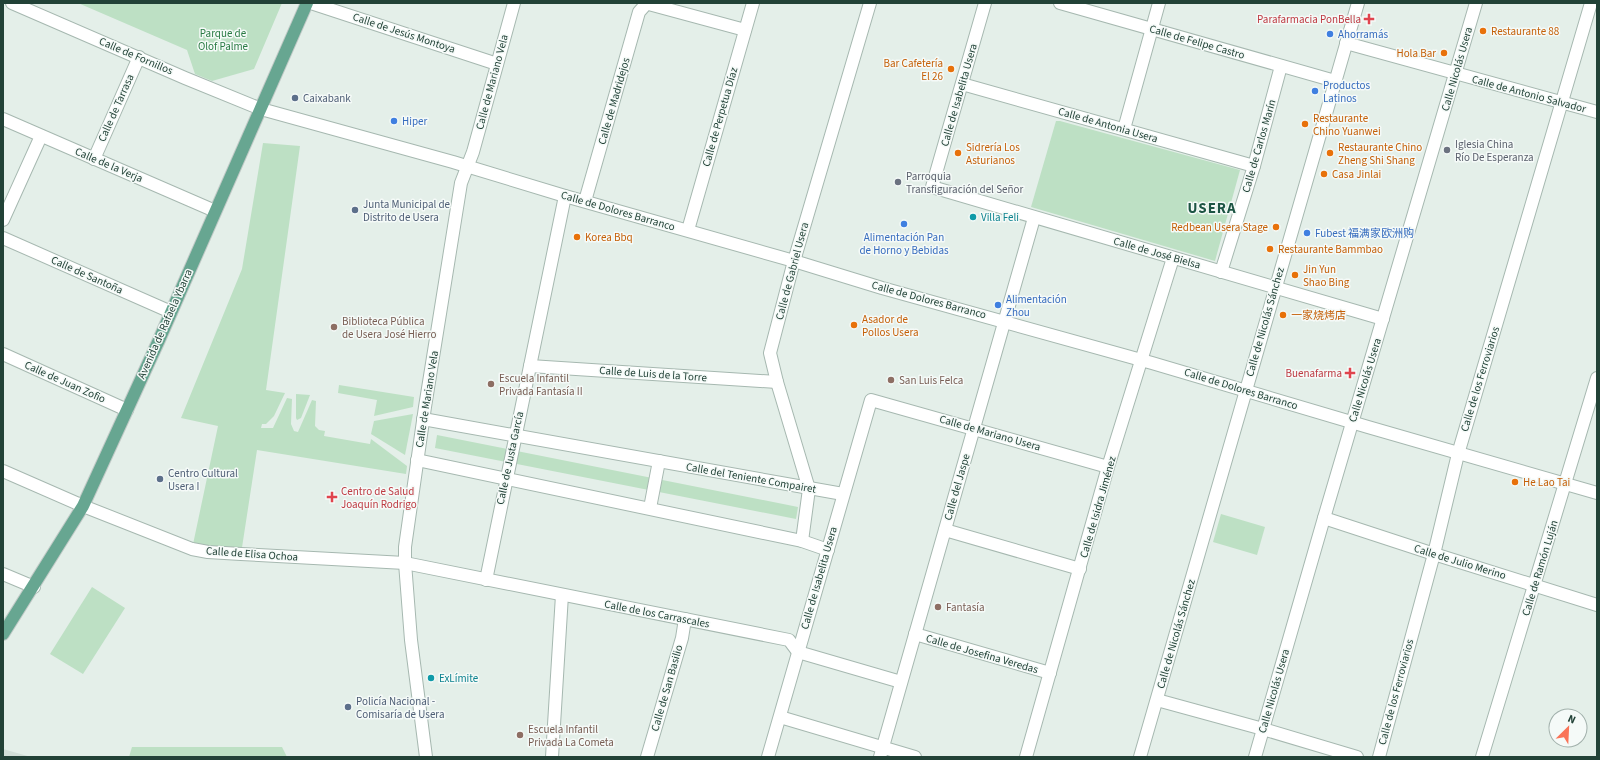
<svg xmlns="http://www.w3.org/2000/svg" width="1600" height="760" font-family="'Source Sans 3','Noto Sans SC',sans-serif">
	<rect width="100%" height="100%" fill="#e4efe9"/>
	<path fill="#d2dfd8" d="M 3,749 L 31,757 L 3,757 Z"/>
	<g fill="#bde0c4">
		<path d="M 78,3 L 282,3 L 254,69 L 212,81 L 195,74 L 187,50 Z"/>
		<path d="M 1056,121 L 1060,121 L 1240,170 L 1215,261 L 1031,207 Z"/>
		<path d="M 263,143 L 300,146 L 266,390 L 285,393 L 274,416 L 266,424 L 262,424 L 261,428 L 273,428 L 287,398 L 292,399 L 291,424 L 294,431 L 298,432 L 312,400 L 316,401 L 315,426 L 319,430 L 325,431 L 324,436 L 370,444 L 371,439 L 407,466 L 406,474 L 257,450 L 241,554 L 192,549 L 218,426 L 181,418 L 242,269 Z"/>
		<path d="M 339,385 L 414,397 L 413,407 L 374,416 L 377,400 L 338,393 Z"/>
		<path d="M 296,394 L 310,395 L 301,418 L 297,420 L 296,418 Z"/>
		<path d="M 413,414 L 405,455 L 371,434 L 374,421 Z"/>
		<path d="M 437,435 L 798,507 L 796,519 L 435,448 Z"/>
		<path d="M 1221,514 L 1265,527 L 1257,555 L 1213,542 Z"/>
		<path d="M 92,587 L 125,608 L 83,674 L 50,654 Z"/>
		<path d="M 132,747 L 282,747 L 287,757 L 129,757 Z"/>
	</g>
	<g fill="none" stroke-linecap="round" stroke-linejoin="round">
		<g stroke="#a6b8b0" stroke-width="14">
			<g id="minor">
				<path d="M 12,3 L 185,78 L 261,109 L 453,162 L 565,196 L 794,261 L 882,288 L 1152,363 L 1368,427 L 1597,493"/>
				<path d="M 311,3 L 497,64"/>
				<path d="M 645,3 L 745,30"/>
				<path d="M 985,3 L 932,187 L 1383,319"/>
				<path d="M 1060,3 L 1335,81"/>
				<path d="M 1346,43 L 1597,112"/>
				<path d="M 962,84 L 1254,166"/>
				<path d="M 3,119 L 215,211"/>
				<path d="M 1124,129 L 1159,3"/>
				<path d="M 94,159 L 139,57"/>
				<path d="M 585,201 L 639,12 L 647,3"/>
				<path d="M 3,220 L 41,136"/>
				<path d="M 688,230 L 753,3"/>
				<path d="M 3,238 L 171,312"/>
				<path d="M 1221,272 L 1254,166 L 1281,66"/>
				<path d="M 3,354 L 127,410"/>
				<path d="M 530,366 L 777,382"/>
				<path d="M 423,419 L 843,494"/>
				<path d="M 417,460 L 802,541 L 828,550"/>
				<path d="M 3,471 L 83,506 L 192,549 L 208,552 L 241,554 L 405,563 L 789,640 L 798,652 L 901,682"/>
				<path d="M 650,508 L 659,461"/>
				<path d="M 1324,518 L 1434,554 L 1597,605"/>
				<path d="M 945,530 L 1080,569"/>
				<path d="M 802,541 L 809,489 L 777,382 L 770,353 L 794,261 L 870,3"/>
				<path d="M 3,574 L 34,587"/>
				<path d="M 486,580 L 565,196"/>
				<path d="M 915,634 L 1050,673"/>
				<path d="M 1157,700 L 1263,729 L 1357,757"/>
				<path d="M 780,717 L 915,757"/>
				<path d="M 426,757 L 411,640 L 405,563 L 405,547 L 425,407 L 461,183 L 473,152 L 514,3"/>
				<path d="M 552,757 L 562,595"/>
				<path d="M 647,757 L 682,638 L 685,619"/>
				<path d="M 768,757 L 871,400 L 1108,467"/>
				<path d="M 880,757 L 1034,218"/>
				<path d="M 1026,757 L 1108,467 L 1173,258"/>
				<path d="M 1140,757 L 1358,3"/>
				<path d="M 1255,757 L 1324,518 L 1476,3"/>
				<path d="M 1379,757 L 1434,554 L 1458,454 L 1591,3"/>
				<path d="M 1482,757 L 1597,378"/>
			</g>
		</g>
		<g stroke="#c1cac7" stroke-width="14">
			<path id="major" d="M 3,634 L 83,506 L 159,340 L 307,3"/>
		</g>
		<use href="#minor" stroke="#fff" stroke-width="12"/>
		<use href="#major" stroke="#67a691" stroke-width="12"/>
	</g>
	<g fill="#e0444e" stroke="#f5faf8" stroke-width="1.5">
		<path d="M1367 13h4v4h4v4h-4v4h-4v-4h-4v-4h4z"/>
		<path d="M1348 367h4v4h4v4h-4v4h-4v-4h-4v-4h4z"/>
		<path d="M330 491h4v4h4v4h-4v4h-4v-4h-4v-4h4z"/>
	</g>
	<g fill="#e8710a" stroke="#f5faf8" stroke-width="1.5">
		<circle cx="1483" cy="31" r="4"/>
		<circle cx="1444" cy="53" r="4"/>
		<circle cx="951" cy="69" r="4"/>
		<circle cx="1305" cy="124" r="4"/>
		<circle cx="958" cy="153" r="4"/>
		<circle cx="1330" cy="153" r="4"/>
		<circle cx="1324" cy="174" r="4"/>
		<circle cx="1276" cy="227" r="4"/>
		<circle cx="577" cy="237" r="4"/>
		<circle cx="1270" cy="249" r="4"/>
		<circle cx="1295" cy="275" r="4"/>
		<circle cx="1283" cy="315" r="4"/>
		<circle cx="854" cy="325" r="4"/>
		<circle cx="1515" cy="482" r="4"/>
	</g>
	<g fill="#3f7fe0" stroke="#f5faf8" stroke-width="1.5">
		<circle cx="1330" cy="34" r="4"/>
		<circle cx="1315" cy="91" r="4"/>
		<circle cx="394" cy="121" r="4"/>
		<circle cx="904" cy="224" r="4"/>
		<circle cx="1307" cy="233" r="4"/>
		<circle cx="998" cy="305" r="4"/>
	</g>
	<g fill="#5c6f8a" stroke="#f5faf8" stroke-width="1.5">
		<circle cx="295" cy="98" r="4"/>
		<circle cx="355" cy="210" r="4"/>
		<circle cx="160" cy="479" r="4"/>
		<circle cx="348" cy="707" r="4"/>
	</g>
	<g fill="#6b7280" stroke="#f5faf8" stroke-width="1.5">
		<circle cx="1447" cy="150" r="4"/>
		<circle cx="898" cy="182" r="4"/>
	</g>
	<g fill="#0f9aa8" stroke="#f5faf8" stroke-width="1.5">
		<circle cx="973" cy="217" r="4"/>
		<circle cx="431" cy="678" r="4"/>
	</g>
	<g fill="#8d6e63" stroke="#f5faf8" stroke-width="1.5">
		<circle cx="334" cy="327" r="4"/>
		<circle cx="891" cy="380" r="4"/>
		<circle cx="491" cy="384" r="4"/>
		<circle cx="938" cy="607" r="4"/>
		<circle cx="520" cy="735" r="4"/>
	</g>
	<g text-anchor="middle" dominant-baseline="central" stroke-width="3" stroke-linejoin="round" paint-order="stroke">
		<g font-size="11" fill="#be3a42" stroke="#f5faf8" text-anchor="end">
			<text x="1361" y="19">Parafarmacia PonBella</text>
			<text x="1342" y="373">Buenafarma</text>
			<text x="341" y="491" text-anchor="start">Centro de Salud<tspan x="341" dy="13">Joaquín Rodrigo</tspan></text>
		</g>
		<g font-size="11" fill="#c56008" stroke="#f5faf8" text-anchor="start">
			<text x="1491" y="31">Restaurante 88</text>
			<text x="1436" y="53" text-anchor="end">Hola Bar</text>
			<text x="943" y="63" text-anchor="end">Bar Cafetería<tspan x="943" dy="13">El 26</tspan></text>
			<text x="1313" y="118">Restaurante<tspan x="1313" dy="13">Chino Yuanwei</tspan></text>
			<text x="966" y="147">Sidrería Los<tspan x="966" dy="13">Asturianos</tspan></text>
			<text x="1338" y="147">Restaurante Chino<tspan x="1338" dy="13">Zheng Shi Shang</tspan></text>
			<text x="1332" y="174">Casa Jinlai</text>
			<text x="1268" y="227" text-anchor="end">Redbean Usera Stage</text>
			<text x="585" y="237">Korea Bbq</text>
			<text x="1278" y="249">Restaurante Bammbao</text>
			<text x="1303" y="269">Jin Yun<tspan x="1303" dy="13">Shao Bing</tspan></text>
			<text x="1291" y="315">一家烧烤店</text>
			<text x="862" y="319">Asador de<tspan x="862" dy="13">Pollos Usera</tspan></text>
			<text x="1523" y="482">He Lao Tai</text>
		</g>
		<g font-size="11" fill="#2a7b44" stroke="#f5faf8">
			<text x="223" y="33">Parque de<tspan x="223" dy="13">Olof Palme</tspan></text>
		</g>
		<g font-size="11" fill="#224237" stroke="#f5faf8">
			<text transform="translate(404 33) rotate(18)">Calle de Jesús Montoya</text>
			<text transform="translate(1197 42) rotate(16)">Calle de Felipe Castro</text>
			<text transform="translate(136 56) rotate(23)">Calle de Fornillos</text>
			<text transform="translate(1457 69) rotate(-74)">Calle Nicolás Usera</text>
			<text transform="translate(492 82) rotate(-75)">Calle de Mariano Vela</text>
			<text transform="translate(1529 94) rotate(15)">Calle de Antonio Salvador</text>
			<text transform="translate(959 95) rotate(-74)">Calle de Isabelita Usera</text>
			<text transform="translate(614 101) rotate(-74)">Calle de Madridejos</text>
			<text transform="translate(116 108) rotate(-66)">Calle de Tarrasa</text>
			<text transform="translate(720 117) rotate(-74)">Calle de Perpetua Díaz</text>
			<text transform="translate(1108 125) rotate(16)">Calle de Antonia Usera</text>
			<text transform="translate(1259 146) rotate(-74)">Calle de Carlos Marín</text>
			<text transform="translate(109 165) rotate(23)">Calle de la Verja</text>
			<text transform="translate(618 211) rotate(16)">Calle de Dolores Barranco</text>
			<text transform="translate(1157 253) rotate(16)">Calle de José Bielsa</text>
			<text transform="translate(792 271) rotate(-75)">Calle de Gabriel Usera</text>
			<text transform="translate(87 275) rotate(24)">Calle de Santoña</text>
			<text transform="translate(929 300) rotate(15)">Calle de Dolores Barranco</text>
			<text transform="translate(1265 322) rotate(-74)">Calle de Nicolás Sánchez</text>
			<text transform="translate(165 324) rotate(-66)">Avenida de Rafaela Ybarra</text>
			<text transform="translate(653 374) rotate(4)">Calle de Luis de la Torre</text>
			<text transform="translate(1480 379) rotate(-73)">Calle de los Ferroviarios</text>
			<text transform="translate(1365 380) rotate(-73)">Calle Nicolás Usera</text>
			<text transform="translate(65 382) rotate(24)">Calle de Juan Zofio</text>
			<text transform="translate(1241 389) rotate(17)">Calle de Dolores Barranco</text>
			<text transform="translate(427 399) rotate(-81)">Calle de Mariano Vela</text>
			<text transform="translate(990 433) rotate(16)">Calle de Mariano Usera</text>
			<text transform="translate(510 458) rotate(-78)">Calle de Justa García</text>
			<text transform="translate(751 478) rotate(10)">Calle del Teniente Compairet</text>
			<text transform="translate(957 487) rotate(-74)">Calle del Jaspe</text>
			<text transform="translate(1098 507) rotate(-74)">Calle de Isidra Jiménez</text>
			<text transform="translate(252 554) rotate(4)">Calle de Elisa Ochoa</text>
			<text transform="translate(1460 562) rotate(17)">Calle de Julio Merino</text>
			<text transform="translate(1540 568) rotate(-73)">Calle de Ramón Luján</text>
			<text transform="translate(819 578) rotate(-74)">Calle de Isabelita Usera</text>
			<text transform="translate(657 614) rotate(11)">Calle de los Carrascales</text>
			<text transform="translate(1176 634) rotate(-74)">Calle de Nicolás Sánchez</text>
			<text transform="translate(982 654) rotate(16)">Calle de Josefina Veredas</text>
			<text transform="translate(667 688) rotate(-74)">Calle de San Basilio</text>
			<text transform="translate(1274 691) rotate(-74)">Calle Nicolás Usera</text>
			<text transform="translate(1396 692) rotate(-75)">Calle de los Ferroviarios</text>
		</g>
		<g font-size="11" fill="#366cbe" stroke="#f5faf8" text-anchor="start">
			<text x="1338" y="34">Ahorramás</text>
			<text x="1323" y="85">Productos<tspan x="1323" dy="13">Latinos</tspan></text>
			<text x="402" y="121">Hiper</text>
			<text x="1315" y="233">Fubest 福满家欧洲购</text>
			<text x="904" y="237" text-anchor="middle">Alimentación Pan<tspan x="904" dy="13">de Horno y Bebidas</tspan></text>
			<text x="1006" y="299">Alimentación<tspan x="1006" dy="13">Zhou</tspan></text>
		</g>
		<g font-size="11" fill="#4e5e75" stroke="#f5faf8" text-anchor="start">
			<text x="303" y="98">Caixabank</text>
			<text x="363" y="204">Junta Municipal de<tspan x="363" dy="13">Distrito de Usera</tspan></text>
			<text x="168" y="473">Centro Cultural<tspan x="168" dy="13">Usera I</tspan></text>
			<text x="356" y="701">Policía Nacional -<tspan x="356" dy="13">Comisaría de Usera</tspan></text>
		</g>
		<g font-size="11" fill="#5b616d" stroke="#f5faf8" text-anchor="start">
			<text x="1455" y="144">Iglesia China<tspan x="1455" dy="13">Río De Esperanza</tspan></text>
			<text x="906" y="176">Parroquia<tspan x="906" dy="13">Transfiguración del Señor</tspan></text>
		</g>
		<g font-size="11" fill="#0d838f" stroke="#f5faf8" text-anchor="start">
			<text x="981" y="217">Villa Feli</text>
			<text x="439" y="678">ExLímite</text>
		</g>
		<g font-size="11" fill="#785e54" stroke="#f5faf8" text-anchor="start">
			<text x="342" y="321">Biblioteca Pública<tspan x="342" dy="13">de Usera José Hierro</tspan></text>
			<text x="499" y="378">Escuela Infantil<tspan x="499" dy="13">Privada Fantasía II</tspan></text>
			<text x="899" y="380">San Luis Felca</text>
			<text x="946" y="607">Fantasía</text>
			<text x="528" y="729">Escuela Infantil<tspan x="528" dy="13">Privada La Cometa</tspan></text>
		</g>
		<g font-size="15" font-weight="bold" letter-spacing="1" fill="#1d5544" stroke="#f5faf8">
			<text x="1212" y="208">USERA</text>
		</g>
	</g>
	<rect width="1600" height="760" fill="none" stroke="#224237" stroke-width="8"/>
	<g transform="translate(1568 728) rotate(24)"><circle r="19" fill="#f5faf8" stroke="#a1b0ab"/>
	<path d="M0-3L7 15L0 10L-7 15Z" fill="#f97458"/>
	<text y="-6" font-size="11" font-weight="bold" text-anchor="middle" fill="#224237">N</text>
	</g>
</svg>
